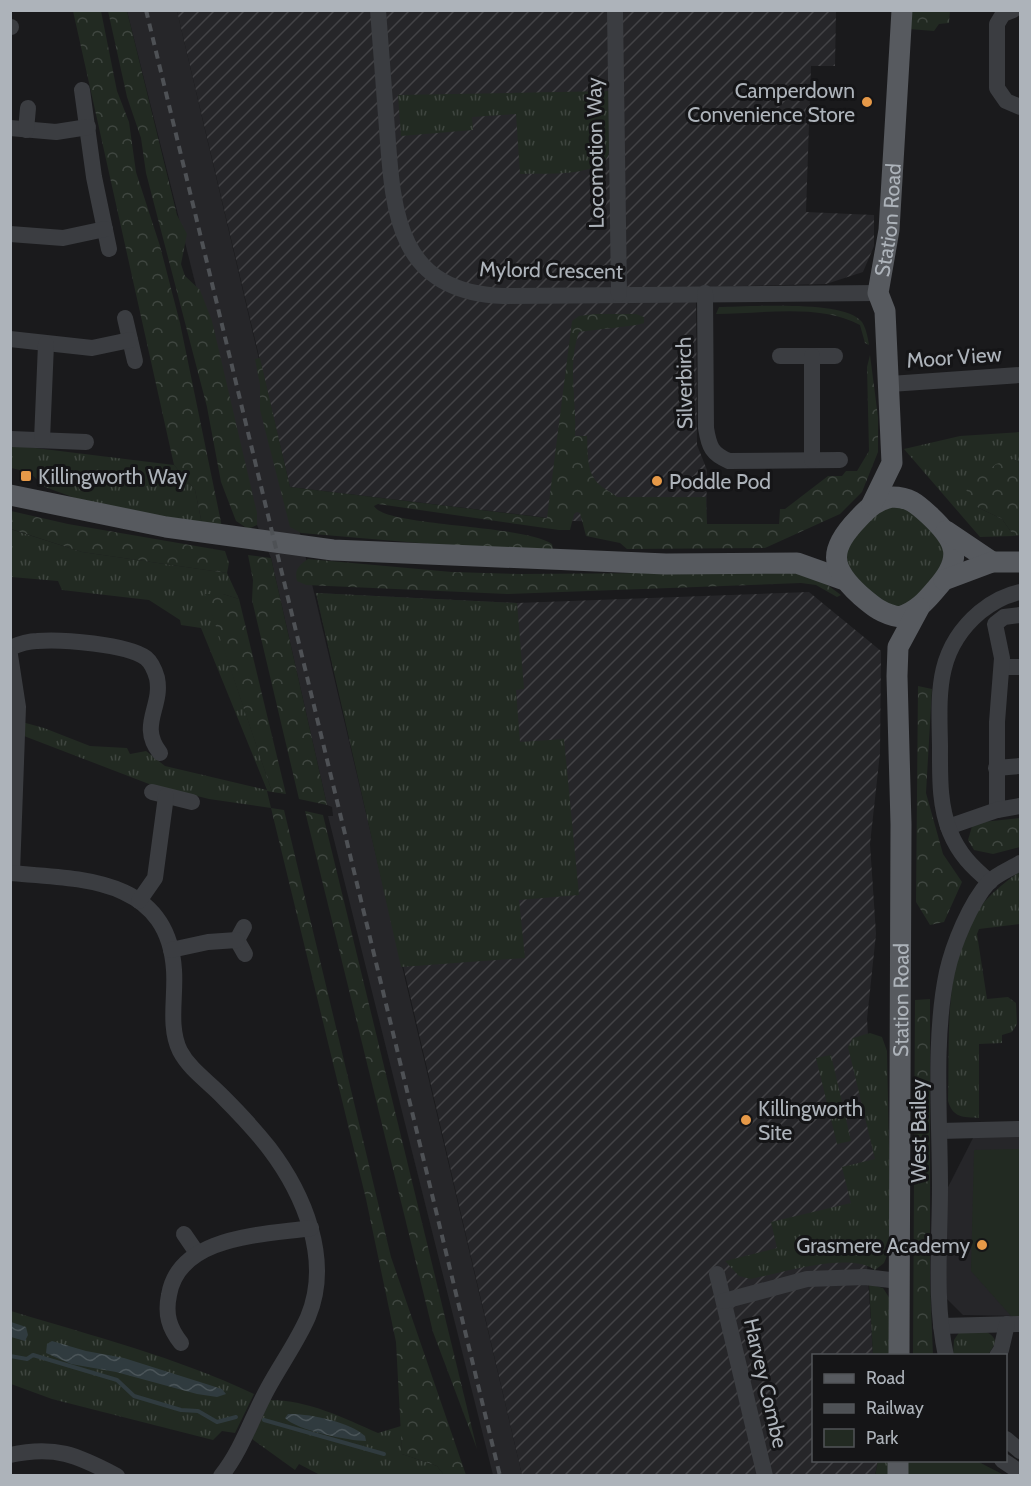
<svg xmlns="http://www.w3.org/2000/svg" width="1031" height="1486" font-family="Cabin,sans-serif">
	<defs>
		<pattern id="industrial-furrows" width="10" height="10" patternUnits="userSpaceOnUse" patternTransform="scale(1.5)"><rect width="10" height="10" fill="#262629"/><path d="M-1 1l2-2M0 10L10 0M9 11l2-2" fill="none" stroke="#434346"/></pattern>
		<pattern id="grass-tufts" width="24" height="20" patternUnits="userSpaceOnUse" patternTransform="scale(1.5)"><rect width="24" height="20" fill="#222a22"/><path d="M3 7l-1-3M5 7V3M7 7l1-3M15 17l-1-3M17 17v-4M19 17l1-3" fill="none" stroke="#3f4640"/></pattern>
		<pattern id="forest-crowns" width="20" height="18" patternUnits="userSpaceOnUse" patternTransform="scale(1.5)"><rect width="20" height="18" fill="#222a22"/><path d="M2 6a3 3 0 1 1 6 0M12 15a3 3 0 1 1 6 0" fill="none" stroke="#3f4640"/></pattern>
		<pattern id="water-waves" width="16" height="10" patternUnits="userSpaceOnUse" patternTransform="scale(1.5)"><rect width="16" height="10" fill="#303b3f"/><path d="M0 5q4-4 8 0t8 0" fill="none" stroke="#4b5559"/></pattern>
	</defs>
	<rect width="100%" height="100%" fill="#1a1a1c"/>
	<g fill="#262629">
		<path d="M 127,11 L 177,11 L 522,1475 L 493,1475 L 328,816 L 333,816 L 332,807 L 327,805 L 271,558 L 254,518 Z"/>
		<path d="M 1020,1134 L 1020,1316 L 963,1315 L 944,1296 L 945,1193 L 974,1136 Z"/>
	</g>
	<g fill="url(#industrial-furrows)">
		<path d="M 177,11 L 836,11 L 835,66 L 811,66 L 806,212 L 874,215 L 874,246 L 863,272 L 826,284 L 696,287 L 697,445 L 707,470 L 706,524 L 574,521 L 290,487 Z"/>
		<path d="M 809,592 L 881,651 L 880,753 L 870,844 L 876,934 L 867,1019 L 881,1235 L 867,1264 L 873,1355 L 814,1356 L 814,1460 L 878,1461 L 875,1475 L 522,1475 L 316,593 L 517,603 Z"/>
	</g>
	<g fill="url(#grass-tufts)">
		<path d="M 610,91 C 610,111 613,133 609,152 C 605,178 542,173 520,174 L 516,114 L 472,117 L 473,130 L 401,136 L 398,95 Z"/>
		<path d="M 1020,432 L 1020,463 L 1013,459 L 977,507 L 1002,519 L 1014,536 L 980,537 L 904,449 L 960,436 Z"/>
		<path d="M 11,445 L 174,465 L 195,490 L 202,524 L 94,505 L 45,487 L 29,472 L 11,468 Z"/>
		<path d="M 900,504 L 941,535 L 948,558 L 915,603 L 892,610 L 850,578 L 845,548 L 877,511 Z"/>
		<path d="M 10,529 L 82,552 L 227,573 L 239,599 L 223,594 L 206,595 L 272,792 L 267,791 L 271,808 L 209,799 L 149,784 L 11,731 L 11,719 L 44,728 L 90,746 L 127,748 L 130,754 L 146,751 L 165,766 L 267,790 L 201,628 L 181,625 L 180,620 L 149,600 L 62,590 L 58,581 L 11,577 Z"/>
		<path d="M 316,593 L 517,603 L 524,689 L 516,690 L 520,742 L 564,739 L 579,895 L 519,900 L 525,958 L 401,967 Z"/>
		<path d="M 1020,871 L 1020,924 L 979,929 L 977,934 L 987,999 L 1008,997 L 1016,1003 L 1017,1024 L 1012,1032 L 1002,1035 L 1002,1043 L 979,1044 L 979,1118 C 963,1117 953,1118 948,1101 C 950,1039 942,950 985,901 C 996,889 1008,880 1020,871 Z"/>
		<path d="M 870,1033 L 882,1037 L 887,1051 L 891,1246 L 884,1263 L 875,1270 C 850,1251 781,1273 751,1279 L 739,1276 L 725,1261 L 777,1248 L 771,1222 L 851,1203 L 842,1167 L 875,1159 L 848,1047 L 853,1038 Z"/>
		<path d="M 831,1055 L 851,1141 L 837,1144 L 816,1058 Z"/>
		<path d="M 869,1284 L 883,1288 L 890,1299 L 890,1355 L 873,1355 Z"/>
		<path d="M 11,1311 C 93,1336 176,1357 254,1394 L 235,1433 L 222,1431 L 213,1440 L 52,1399 L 11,1384 Z"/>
		<path d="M 960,1331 C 974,1331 990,1327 996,1342 L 988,1355 L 953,1355 L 954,1340 Z"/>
		<path d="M 270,1400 C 308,1400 344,1418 378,1433 L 401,1426 L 402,1454 L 437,1466 L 444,1475 L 320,1475 L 299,1464 L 295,1470 L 252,1439 Z"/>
		<path d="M 878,1461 L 889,1461 L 889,1475 L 875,1476 Z"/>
	</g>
	<g fill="url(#forest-crowns)">
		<path d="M 73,11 L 101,11 L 117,91 L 129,122 L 136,172 L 160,246 L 180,323 L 222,527 L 202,524 L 195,490 L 174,465 Z"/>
		<path d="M 108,11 L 127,11 L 177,215 L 187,234 L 181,264 L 185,276 L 200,290 L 212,321 L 257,513 L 257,525 L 248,529 L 236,521 L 221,482 L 207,407 L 146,173 L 141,138 L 127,97 Z"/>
		<path d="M 910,11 L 950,11 L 949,23 L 939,24 L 934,31 L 909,29 Z"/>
		<path d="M 719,307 C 748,307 845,299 862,322 C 866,328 868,338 869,345 L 865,343 L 860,325 C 819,303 762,314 716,314 Z"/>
		<path d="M 594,314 L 636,314 L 644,317 L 644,323 C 638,326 590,330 579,332 C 567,366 577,401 575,436 L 587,436 C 588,454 586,474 601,486 C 607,491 612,492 617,497 L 706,497 L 707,524 L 779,524 L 780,509 L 785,509 L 828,476 L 842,476 L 846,471 L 857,471 L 869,451 L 867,367 L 870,355 L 878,417 L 878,452 L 862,492 L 840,514 L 765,548 L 627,549 L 620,543 L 586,536 L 580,513 L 577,512 L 574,514 L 570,530 L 559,530 L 378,504 L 374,506 C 385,527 522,524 552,544 L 553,549 L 524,552 L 301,533 L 290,527 L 260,410 L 260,385 L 255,359 L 260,358 L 290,487 L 547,518 L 572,321 L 579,316 Z"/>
		<path d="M 1013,459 L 1020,463 L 1020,535 L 1014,536 L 1002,519 L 977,507 L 965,488 L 996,464 Z"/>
		<path d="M 11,511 L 68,524 L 225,551 L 229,563 L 227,573 L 82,552 L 11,529 Z"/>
		<path d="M 248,555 L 271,558 L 327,805 L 299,799 L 252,600 L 253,580 Z"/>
		<path d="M 308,559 L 452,572 L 520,574 L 791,572 L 822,581 L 841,595 L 837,597 L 816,585 L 801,583 L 507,594 L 306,585 L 297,581 C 294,570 299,565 308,559 Z"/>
		<path d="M 205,594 L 223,594 L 239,599 L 286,794 L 272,792 Z"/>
		<path d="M 918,686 L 932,689 L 926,793 L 943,854 L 962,882 L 944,922 L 930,925 L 916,902 Z"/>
		<path d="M 271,808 L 284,810 L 391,1257 L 466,1475 L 444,1475 L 437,1466 L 402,1454 L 396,1342 L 366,1199 Z"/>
		<path d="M 305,811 L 323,815 L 477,1449 L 433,1332 Z"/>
		<path d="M 1020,818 L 1020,847 L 993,854 L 974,850 L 968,840 L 973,823 Z"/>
		<path d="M 930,999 L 930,1283 L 933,1355 L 913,1356 L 915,1000 Z"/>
	</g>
	<g fill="#222a22">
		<path d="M 1020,1149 L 1020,1316 L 1011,1316 L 971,1271 L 974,1150 Z"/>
		<path d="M 904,1460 L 977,1461 L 1004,1475 L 903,1476 Z"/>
	</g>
	<g fill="url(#water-waves)">
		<path d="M 11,1322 L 26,1327 L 28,1335 L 25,1341 L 11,1337 Z"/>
		<path d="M 52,1341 L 86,1351 L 124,1358 L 222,1389 L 226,1394 L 217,1397 L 197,1394 L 116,1372 L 71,1364 L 46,1353 L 47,1344 Z"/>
		<path d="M 288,1414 C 308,1413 350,1422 365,1436 L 366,1441 C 349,1441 296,1430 285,1418 Z"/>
	</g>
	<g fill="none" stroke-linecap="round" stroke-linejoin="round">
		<g stroke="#303b3f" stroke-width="4">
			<path d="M 10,1356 L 27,1359 L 33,1355 L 117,1380 L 134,1396 L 181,1410 L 198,1411 L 217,1422 L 236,1417"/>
			<path d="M 264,1420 L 384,1454"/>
		</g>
		<g stroke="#3b3d41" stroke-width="16">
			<path d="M 378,10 C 381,50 384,89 387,129 C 393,213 397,292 503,296 L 878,293"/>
			<path d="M 615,10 L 619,294"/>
			<path d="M 1013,10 L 1003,14 L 997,24 L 997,88 L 1006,101 L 1020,107"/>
			<path d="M 10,27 L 11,27"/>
			<path d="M 82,90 L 94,177 L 109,249"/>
			<path d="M 10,128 L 56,132 L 88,127"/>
			<path d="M 26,130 L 28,108"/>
			<path d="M 10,234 L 63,238 L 105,229"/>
			<path d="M 705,293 L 706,428 C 709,447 712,454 729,461 L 840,460"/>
			<path d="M 125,318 L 135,361"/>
			<path d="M 10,339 L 92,348 L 130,340"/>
			<path d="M 780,356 L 835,356"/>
			<path d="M 812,356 L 812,460"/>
			<path d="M 890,384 L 1020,375"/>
			<path d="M 11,439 L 86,442"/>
			<path d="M 42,440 L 46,344"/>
			<path d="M 10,648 C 19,644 27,641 37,641 C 61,639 127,644 146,658 C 152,663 155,671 157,678 C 163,707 138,725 160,753"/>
			<path d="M 10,655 L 18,707 L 12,873"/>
			<path d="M 1002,667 L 1020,667"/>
			<path d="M 996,768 L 1020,766"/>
			<path d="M 152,792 L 192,802"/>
			<path d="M 997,810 L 997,722 L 1002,658 L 995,624 L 1004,617 L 1020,615"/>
			<path d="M 948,827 L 997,810 L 1020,806"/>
			<path d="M 10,873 C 80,879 168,877 174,970 C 176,996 168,1027 180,1051 C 190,1070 209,1082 223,1097 C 239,1113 255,1130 269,1148 C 304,1194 332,1260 308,1317 C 297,1342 281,1364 268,1388 C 252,1417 242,1450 221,1476"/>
			<path d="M 990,882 C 972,867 959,854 950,832 C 939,805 940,776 940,746 C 939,693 935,650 980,612 C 991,603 1006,595 1020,592"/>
			<path d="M 139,901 L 155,878 L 166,796"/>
			<path d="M 244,927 L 237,940 L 245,954"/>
			<path d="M 171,950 L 208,942 L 237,940"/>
			<path d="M 940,1131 L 1020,1129"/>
			<path d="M 184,1234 L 197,1253"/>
			<path d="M 717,1274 L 765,1476"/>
			<path d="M 724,1301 L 807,1279 L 865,1277 L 899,1281"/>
			<path d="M 941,1326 L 1020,1324"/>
			<path d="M 181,1343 C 169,1328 165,1314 169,1295 C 179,1235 264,1235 311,1228"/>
			<path d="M 946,1356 C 934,1302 940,1242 940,1187 C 940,1120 933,1038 947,972 C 953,945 970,903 989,882 C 997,874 1010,869 1020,863"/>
			<path d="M 997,1356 L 1001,1350 L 1007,1324"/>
			<path d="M 1006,1439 L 1020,1451"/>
			<path d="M 10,1455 C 55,1445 77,1455 117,1476"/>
			<path d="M 1002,1460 L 1020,1472"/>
		</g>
		<g stroke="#575a5f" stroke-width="21">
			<path d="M 10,495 L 166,527 L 333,550 L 666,564 L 797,563 L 842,579"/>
			<path d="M 892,497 C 909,497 916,503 929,515 C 957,541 964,558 936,589 C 925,602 917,611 900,617 C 882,614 874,607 860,595 C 829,567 829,549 858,519 C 869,507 877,500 892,497 Z"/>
			<path id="s1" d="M 872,504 L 892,463 L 885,311 L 878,293 L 889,230 L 902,10"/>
			<path d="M 946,531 L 992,562"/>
			<path d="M 944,580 L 992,562 L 1020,562"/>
			<path id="s2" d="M 899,1356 L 901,824 L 897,676 L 898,647 L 919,608"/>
			<path d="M 898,1476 L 898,1460"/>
		</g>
		<path stroke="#4e5155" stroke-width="4" stroke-dasharray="8 6" stroke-linecap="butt" d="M 146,10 L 500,1476"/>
	</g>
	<g fill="#e69948" stroke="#151517" stroke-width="2">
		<circle cx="867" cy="102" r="6"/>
		<rect x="20" y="470" width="12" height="12" rx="3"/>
		<circle cx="657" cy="481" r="6"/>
		<circle cx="746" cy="1120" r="6"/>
		<circle cx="982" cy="1245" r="6"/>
	</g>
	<g text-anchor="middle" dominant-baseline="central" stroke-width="6" stroke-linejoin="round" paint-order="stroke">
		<g font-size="21" fill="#adb3ba" stroke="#151517" text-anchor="start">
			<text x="855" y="90" text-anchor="end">Camperdown<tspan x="855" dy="24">Convenience Store</tspan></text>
			<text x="38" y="476">Killingworth Way</text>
			<text x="669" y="481">Poddle Pod</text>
			<text x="758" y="1108">Killingworth<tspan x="758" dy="24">Site</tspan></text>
			<text x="970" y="1245" text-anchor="end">Grasmere Academy</text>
		</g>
		<g font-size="21" fill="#adb3ba" stroke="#151517">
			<text transform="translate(595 153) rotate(-91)">Locomotion Way</text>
			<text stroke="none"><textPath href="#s1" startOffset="291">Station Road</textPath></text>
			<text transform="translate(551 270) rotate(1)">Mylord Crescent</text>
			<text transform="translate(954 357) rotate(-4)">Moor View</text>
			<text transform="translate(684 383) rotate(-91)">Silverbirch</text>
			<text stroke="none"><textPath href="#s2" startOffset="356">Station Road</textPath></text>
			<text transform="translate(918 1131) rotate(-90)">West Bailey</text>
			<text transform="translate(766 1383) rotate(77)">Harvey Combe</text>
		</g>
	</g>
	<rect width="1031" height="1486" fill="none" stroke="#adb3ba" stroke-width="24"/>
	<rect x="812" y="1354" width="195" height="108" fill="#151517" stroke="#525458" stroke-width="1.5"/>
	<rect x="824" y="1374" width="30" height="9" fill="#575a5f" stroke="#525458" stroke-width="1.5"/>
	<text x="866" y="1384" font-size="18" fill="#adb3ba">Road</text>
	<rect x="824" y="1404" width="30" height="9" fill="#4e5155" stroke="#525458" stroke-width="1.5"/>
	<text x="866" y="1414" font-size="18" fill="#adb3ba">Railway</text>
	<rect x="824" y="1429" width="30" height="18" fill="#222a22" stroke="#525458" stroke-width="1.5"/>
	<text x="866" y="1444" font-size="18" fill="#adb3ba">Park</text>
</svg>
